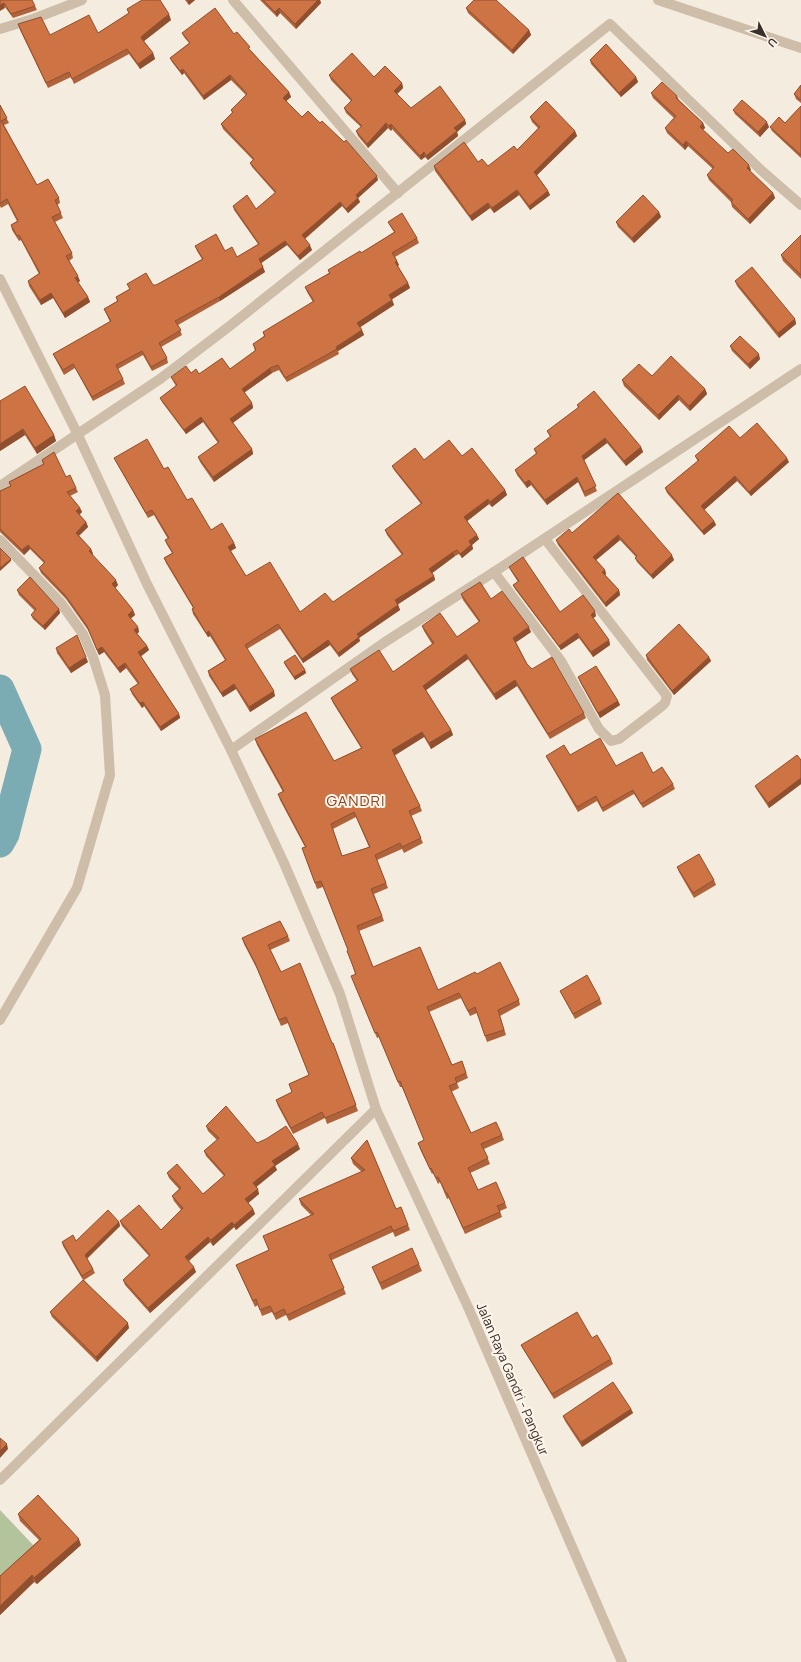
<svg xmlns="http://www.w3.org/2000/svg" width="801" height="1662" font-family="Manrope,sans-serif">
	<rect width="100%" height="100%" fill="#f4ecde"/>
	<path fill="#b3c49d" d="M 0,1510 L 36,1548 L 0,1582 Z"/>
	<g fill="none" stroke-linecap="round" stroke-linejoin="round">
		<path stroke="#7babb3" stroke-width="29" d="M 0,689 L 27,749 L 5,834 L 0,843"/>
		<g stroke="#cdbda9" stroke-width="10">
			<path d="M 233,0 L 398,193"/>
			<path d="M 658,0 L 801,48"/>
			<path d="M 0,29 L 33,19 L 82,0"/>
			<path d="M 0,279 L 77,433 L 147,584 L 231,750"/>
			<path d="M 0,486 L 160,379 L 231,325 L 610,24 L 762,171 L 801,205"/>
			<path d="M 0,540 L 61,603 L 83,634 L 93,657 L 105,695 L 110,775 L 77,888 L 0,1020"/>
			<path d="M 494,572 L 561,661 L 599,729 L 611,741 L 619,739 L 662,706 L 665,703 L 667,696 L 545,539"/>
			<path d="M 0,1480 L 376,1109"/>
			<path d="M 622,1662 L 468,1307 L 376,1109 L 340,994 L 284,863 L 231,750 L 385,642 L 494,572 L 801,369"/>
		</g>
	</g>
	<g fill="#b0633a" fill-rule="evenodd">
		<path d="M 0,0 L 35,6 L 37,10 L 13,18 Z"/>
		<path d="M 185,0 L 195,0 L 189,5 Z"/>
		<path d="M 260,0 L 320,0 L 321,3 L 296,29 L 280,13 L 277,17 Z"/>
		<path d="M 466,8 L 529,30 L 531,35 L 513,54 L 468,13 Z"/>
		<path d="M 127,9 L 171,20 L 144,41 L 153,53 L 155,59 L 140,69 L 129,54 L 74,84 L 71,77 L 48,88 L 20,30 L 18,24 L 50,35 L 98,33 L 129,13 Z"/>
		<path d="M 182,33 L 234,34 L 251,51 L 289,92 L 291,97 L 286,101 L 302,117 L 320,123 L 378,180 L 358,198 L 360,202 L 348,213 L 342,206 L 305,239 L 312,250 L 300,260 L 287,245 L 261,263 L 265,272 L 220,301 L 178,325 L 182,335 L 161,347 L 167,358 L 168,363 L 152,371 L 143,355 L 118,369 L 123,379 L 125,384 L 93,401 L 75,368 L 64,375 L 55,358 L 53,354 L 110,322 L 104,309 L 117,301 L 116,297 L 130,289 L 127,284 L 153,285 L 156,285 L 202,259 L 197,251 L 195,246 L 225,251 L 237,257 L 258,244 L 234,210 L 233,206 L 256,209 L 275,193 L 252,167 L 250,163 L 253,160 L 223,129 L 221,124 L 232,113 L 231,110 L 246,95 L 231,80 L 204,100 L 184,73 L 182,75 L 172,62 L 170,58 L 189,43 L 184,37 Z"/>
		<path d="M 590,60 L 636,77 L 638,82 L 621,97 L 591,64 Z"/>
		<path d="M 329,75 L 374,77 L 402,83 L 403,88 L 397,94 L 411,108 L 465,120 L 466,124 L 457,132 L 458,136 L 428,160 L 425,157 L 421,160 L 392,129 L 391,131 L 388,128 L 368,148 L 358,136 L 356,131 L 361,127 L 346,113 L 344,108 L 351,101 L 331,80 Z"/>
		<path d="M 801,85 L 801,103 L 796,99 L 794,94 Z"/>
		<path d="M 651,93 L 677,96 L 679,100 L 703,123 L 705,128 L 703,130 L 728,153 L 751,170 L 750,171 L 773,193 L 775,198 L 750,224 L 732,207 L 731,202 L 709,180 L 707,175 L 713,169 L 688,146 L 685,150 L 667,133 L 665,128 L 674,118 L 653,98 Z"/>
		<path d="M 0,105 L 9,123 L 4,125 L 37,185 L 59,198 L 60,203 L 57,205 L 63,218 L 55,222 L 72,253 L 73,258 L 69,261 L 80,281 L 78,282 L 88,297 L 90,302 L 65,318 L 53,298 L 41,305 L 29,286 L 28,281 L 39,274 L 21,240 L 19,241 L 12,230 L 11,225 L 17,221 L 8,204 L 1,208 L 0,206 Z"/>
		<path d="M 801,106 L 801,158 L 772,131 L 770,127 L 785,123 Z"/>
		<path d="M 733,110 L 769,127 L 760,137 L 735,114 Z"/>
		<path d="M 530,117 L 575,131 L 577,136 L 537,175 L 548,191 L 550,195 L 530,210 L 519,195 L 494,213 L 490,208 L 472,221 L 435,171 L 434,166 L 478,162 L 488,166 L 517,150 L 538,128 L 532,122 Z"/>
		<path d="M 659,212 L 661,217 L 634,243 L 618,227 L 616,222 Z"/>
		<path d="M 388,222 L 417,238 L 419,243 L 395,257 L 399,265 L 398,266 L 408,283 L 410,288 L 392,299 L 394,305 L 360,327 L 364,335 L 338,351 L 339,354 L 287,382 L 279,370 L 272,373 L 244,393 L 252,403 L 253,408 L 233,423 L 252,449 L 253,454 L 214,482 L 200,462 L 198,457 L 218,443 L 203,422 L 186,434 L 162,402 L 160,398 L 176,386 L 173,381 L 171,377 L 191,373 L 199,374 L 230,369 L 255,351 L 253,344 L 264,336 L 263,332 L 313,302 L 307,292 L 305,287 L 329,273 L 328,270 L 361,253 L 394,232 L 390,226 Z"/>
		<path d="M 801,235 L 801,279 L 783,261 L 781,255 Z"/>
		<path d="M 735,281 L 795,319 L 796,324 L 779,338 L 737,286 Z"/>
		<path d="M 730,346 L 760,359 L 750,369 L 732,351 Z"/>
		<path d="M 652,376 L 705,389 L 707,394 L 690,411 L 679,400 L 659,420 L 624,386 L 622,380 Z"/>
		<path d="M 0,401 L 54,435 L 56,441 L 37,454 L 25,435 L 0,451 Z"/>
		<path d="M 577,405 L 641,447 L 643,452 L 626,466 L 607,443 L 584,460 L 597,491 L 585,497 L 578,482 L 547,505 L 531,485 L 527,488 L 517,475 L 515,470 L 536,454 L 534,449 L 550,437 L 547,431 L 578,408 Z"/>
		<path d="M 740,438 L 789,462 L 751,496 L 737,481 L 704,510 L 714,521 L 716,525 L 704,535 L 667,493 L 665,488 L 698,462 L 695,456 Z"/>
		<path d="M 462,456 L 505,490 L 507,495 L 492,507 L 489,504 L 467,521 L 479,539 L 472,545 L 473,549 L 462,558 L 459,554 L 455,556 L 432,573 L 434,576 L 435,580 L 398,604 L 400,610 L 359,638 L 360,641 L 339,657 L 330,645 L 303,663 L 280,629 L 247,649 L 275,696 L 250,712 L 236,689 L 223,697 L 209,676 L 208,671 L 225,660 L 210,636 L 208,637 L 193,614 L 192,609 L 193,608 L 166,563 L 164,558 L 172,553 L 167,545 L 165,540 L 168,539 L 154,515 L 148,518 L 116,462 L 114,458 L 164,469 L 187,500 L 211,530 L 234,543 L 236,548 L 231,551 L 246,576 L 300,612 L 333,602 L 402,555 L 387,535 L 385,530 L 421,504 L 394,470 L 392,466 L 424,460 Z"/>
		<path d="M 42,460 L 66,477 L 76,488 L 78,492 L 70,496 L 80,508 L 82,512 L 79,515 L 86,522 L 88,527 L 79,536 L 91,549 L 93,554 L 92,555 L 118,585 L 115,588 L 133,610 L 135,615 L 130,619 L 138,627 L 139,632 L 137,634 L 147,646 L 149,650 L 141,656 L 179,714 L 180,718 L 161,731 L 144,706 L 142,708 L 132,694 L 130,689 L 138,684 L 126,668 L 120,673 L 104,652 L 99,655 L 88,630 L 66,599 L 41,573 L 39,568 L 44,563 L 30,549 L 24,555 L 0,532 L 0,491 L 10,486 L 9,482 L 43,464 Z"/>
		<path d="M 618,493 L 674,560 L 653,579 L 637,562 L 635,558 L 636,557 L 620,540 L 596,560 L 605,570 L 606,574 L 605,575 L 619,590 L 620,595 L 606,607 L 558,545 L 556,540 L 572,533 Z"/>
		<path d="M 509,567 L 560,612 L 596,616 L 593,618 L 609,640 L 610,645 L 593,657 L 579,638 L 561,650 L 515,589 L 513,585 L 518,582 L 511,571 Z"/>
		<path d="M 17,590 L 59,609 L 60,613 L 45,630 L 33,619 L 31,615 L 35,611 L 19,595 Z"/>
		<path d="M 461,594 L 491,599 L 531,632 L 516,642 L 527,664 L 532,669 L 584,713 L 586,718 L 550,739 L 517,686 L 496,700 L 468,659 L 426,690 L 451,730 L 453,735 L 431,749 L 424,737 L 394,755 L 420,806 L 422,811 L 411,816 L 423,843 L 404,853 L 402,849 L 377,860 L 388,888 L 374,894 L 384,921 L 359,931 L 373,967 L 438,990 L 477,974 L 519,1000 L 520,1005 L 500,1016 L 506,1035 L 487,1042 L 477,1013 L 470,1016 L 461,998 L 429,1012 L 452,1065 L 462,1061 L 468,1078 L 457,1083 L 459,1088 L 451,1092 L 471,1133 L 502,1135 L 504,1140 L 484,1149 L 490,1164 L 470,1173 L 478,1190 L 505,1203 L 507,1208 L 500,1211 L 502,1217 L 465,1234 L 449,1198 L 447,1199 L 440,1182 L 438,1184 L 433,1173 L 432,1174 L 420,1149 L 418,1143 L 424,1140 L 402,1087 L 400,1087 L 379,1037 L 377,1038 L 353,981 L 355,974 L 348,950 L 323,887 L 317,889 L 302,848 L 305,847 L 280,800 L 278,794 L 283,792 L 257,745 L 255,739 L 334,761 L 361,748 L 333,703 L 331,698 L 357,681 L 352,674 L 350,669 L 393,672 L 432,644 L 424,631 L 422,626 L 457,637 L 479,622 L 463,600 ZM 356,817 L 369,847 L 342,856 L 333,829 Z"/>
		<path d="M 56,648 L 88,662 L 71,673 L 57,653 Z"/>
		<path d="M 646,655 L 709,657 L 711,661 L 674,695 L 647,660 Z"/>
		<path d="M 284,662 L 305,670 L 306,673 L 295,680 L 285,665 Z"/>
		<path d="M 578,677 L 618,701 L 620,705 L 600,718 L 580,682 Z"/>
		<path d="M 570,755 L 616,766 L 653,773 L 673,784 L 675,789 L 643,808 L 634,794 L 603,812 L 597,801 L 578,812 L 548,760 L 546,756 Z"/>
		<path d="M 801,760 L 801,784 L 769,808 L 757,790 L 755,786 Z"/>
		<path d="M 677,867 L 714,880 L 716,885 L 694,898 L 679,872 Z"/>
		<path d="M 288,936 L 290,941 L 270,950 L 281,972 L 332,1043 L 333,1043 L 358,1111 L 327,1124 L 325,1118 L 293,1134 L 278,1106 L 276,1100 L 292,1092 L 289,1084 L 309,1075 L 288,1023 L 281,1026 L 257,969 L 244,944 L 242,938 Z"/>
		<path d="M 560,991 L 600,999 L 602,1004 L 575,1019 L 562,995 Z"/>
		<path d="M 206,1126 L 257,1143 L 300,1149 L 275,1166 L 277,1170 L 256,1187 L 259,1194 L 248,1203 L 253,1209 L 255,1214 L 236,1230 L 234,1227 L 213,1246 L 210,1242 L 189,1261 L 196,1272 L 150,1313 L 125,1285 L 123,1280 L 149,1256 L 122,1226 L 120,1221 L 161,1230 L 181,1210 L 174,1201 L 172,1196 L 179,1189 L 169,1178 L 167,1173 L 203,1194 L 224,1176 L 206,1156 L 204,1151 L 217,1140 L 208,1131 Z"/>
		<path d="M 367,1140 L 396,1209 L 408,1225 L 410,1230 L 395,1237 L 393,1232 L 332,1260 L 346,1294 L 289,1321 L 286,1315 L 276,1320 L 272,1312 L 262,1316 L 258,1305 L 255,1307 L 236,1265 L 269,1250 L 263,1236 L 311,1215 L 301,1205 L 299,1199 L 362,1172 L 353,1164 L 351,1158 Z"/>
		<path d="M 119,1222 L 120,1226 L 87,1259 L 93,1269 L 95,1273 L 84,1280 L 129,1328 L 97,1362 L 52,1317 L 50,1312 L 83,1280 L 63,1246 L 62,1242 L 76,1241 Z"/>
		<path d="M 419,1264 L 422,1271 L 382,1290 L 372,1267 Z"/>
		<path d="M 592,1338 L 611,1359 L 613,1364 L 554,1399 L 523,1349 L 521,1345 Z"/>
		<path d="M 631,1409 L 633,1413 L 582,1447 L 565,1421 L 563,1416 Z"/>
		<path d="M 18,1514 L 81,1545 L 37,1584 L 34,1582 L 0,1615 L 0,1576 L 39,1540 L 20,1521 Z"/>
	</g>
	<g fill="#905030">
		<path d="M 187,0 L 195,0 L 189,5 Z"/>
		<path d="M 318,0 L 320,0 L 321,3 L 296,29 L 295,24 Z"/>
		<path d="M 4,3 L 5,8 L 0,11 L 0,5 Z"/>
		<path d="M 279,8 L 280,13 L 277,17 L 275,12 Z"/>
		<path d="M 169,14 L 171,20 L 144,41 L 141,38 L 142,36 Z"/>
		<path d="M 529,30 L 531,35 L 513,54 L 512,50 Z"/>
		<path d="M 153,53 L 155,59 L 140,69 L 138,64 Z"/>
		<path d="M 183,69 L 184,73 L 182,75 L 180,71 Z"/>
		<path d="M 230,75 L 231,80 L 204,100 L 203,96 Z"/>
		<path d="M 636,77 L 638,82 L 621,97 L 619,93 Z"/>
		<path d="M 402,83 L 403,88 L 396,95 L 394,91 Z"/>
		<path d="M 289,92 L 291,97 L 285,102 L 283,98 Z"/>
		<path d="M 465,120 L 466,124 L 457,132 L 458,136 L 428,160 L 426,156 L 454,128 Z"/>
		<path d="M 767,122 L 769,127 L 760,137 L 758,132 Z"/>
		<path d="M 386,123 L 388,128 L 368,148 L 367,144 Z"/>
		<path d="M 703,123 L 705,128 L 701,131 L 700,127 Z"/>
		<path d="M 391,124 L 392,129 L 391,131 L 389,126 Z"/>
		<path d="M 575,131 L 577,136 L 536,176 L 534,172 Z"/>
		<path d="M 686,141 L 688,146 L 685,150 L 683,145 Z"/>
		<path d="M 424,152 L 425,157 L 421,160 L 420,156 Z"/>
		<path d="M 749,165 L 751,170 L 748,172 L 747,168 Z"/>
		<path d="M 377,176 L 378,180 L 358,198 L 360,202 L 348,213 L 346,209 L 356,195 Z"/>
		<path d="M 517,190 L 519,195 L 494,213 L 492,208 Z"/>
		<path d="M 548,191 L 550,195 L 530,210 L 529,206 Z"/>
		<path d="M 773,193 L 775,198 L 750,224 L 748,219 Z"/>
		<path d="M 340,202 L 342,206 L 303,240 L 302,235 Z"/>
		<path d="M 488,203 L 490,208 L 472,221 L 470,216 Z"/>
		<path d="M 659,212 L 661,217 L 634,243 L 632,238 Z"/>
		<path d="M 285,241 L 287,245 L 260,264 L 259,259 Z"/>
		<path d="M 310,245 L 312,250 L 300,260 L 298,256 Z"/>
		<path d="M 397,261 L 399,265 L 397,266 L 395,262 Z"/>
		<path d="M 263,267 L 265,272 L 220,301 L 219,297 Z"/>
		<path d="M 78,276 L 80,281 L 77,283 L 75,278 Z"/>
		<path d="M 408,283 L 410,288 L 391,300 L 389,295 Z"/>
		<path d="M 51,293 L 53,298 L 41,305 L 40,300 Z"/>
		<path d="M 88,297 L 90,302 L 65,318 L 63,313 Z"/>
		<path d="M 392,300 L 394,305 L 359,328 L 357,323 Z"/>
		<path d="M 795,319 L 796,324 L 779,338 L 778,333 Z"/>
		<path d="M 362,330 L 364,335 L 338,351 L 336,347 Z"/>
		<path d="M 759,354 L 760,359 L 750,369 L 748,364 Z"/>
		<path d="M 270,368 L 272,373 L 243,393 L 242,389 Z"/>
		<path d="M 705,389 L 707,394 L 690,411 L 689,406 Z"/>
		<path d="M 678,395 L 679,400 L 659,420 L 658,415 Z"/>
		<path d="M 252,403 L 253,408 L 232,423 L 230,419 Z"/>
		<path d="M 201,417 L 203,422 L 186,434 L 184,430 Z"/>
		<path d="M 23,429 L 25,435 L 0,451 L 0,444 Z"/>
		<path d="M 54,435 L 56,441 L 37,454 L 35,448 Z"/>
		<path d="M 605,438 L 607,443 L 583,461 L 582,456 Z"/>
		<path d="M 641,447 L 643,452 L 626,466 L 624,461 Z"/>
		<path d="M 252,449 L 253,454 L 214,482 L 213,477 Z"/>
		<path d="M 787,458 L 789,462 L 751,496 L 749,492 Z"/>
		<path d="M 735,476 L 737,481 L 703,511 L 701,506 Z"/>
		<path d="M 577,477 L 578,482 L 547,505 L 545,500 Z"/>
		<path d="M 529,480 L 531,485 L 527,488 L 525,483 Z"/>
		<path d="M 505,490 L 507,495 L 492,507 L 490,502 Z"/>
		<path d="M 488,499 L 489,504 L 466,522 L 464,517 Z"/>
		<path d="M 80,508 L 82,512 L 78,516 L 76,511 Z"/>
		<path d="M 714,521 L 716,525 L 704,535 L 702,531 Z"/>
		<path d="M 86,522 L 88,527 L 77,537 L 76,533 Z"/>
		<path d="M 477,535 L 479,539 L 472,545 L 473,549 L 462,558 L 460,554 L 469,541 Z"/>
		<path d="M 618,535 L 620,540 L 595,561 L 593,557 Z"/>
		<path d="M 234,543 L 236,548 L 230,551 L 228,547 Z"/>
		<path d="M 28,545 L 30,549 L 24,555 L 22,550 Z"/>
		<path d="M 91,549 L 93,554 L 91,556 L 89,551 Z"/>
		<path d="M 453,552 L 455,556 L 431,574 L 429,569 Z"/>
		<path d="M 672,555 L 674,560 L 653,579 L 651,575 Z"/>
		<path d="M 11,559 L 11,561 L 0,571 L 0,568 Z"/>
		<path d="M 605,570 L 606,574 L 604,576 L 602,572 Z"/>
		<path d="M 434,576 L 435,580 L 397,605 L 395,600 Z"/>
		<path d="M 116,580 L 118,585 L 114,589 L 112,584 Z"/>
		<path d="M 619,590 L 620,595 L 606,607 L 605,603 Z"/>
		<path d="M 398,605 L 400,610 L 359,638 L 360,641 L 339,657 L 338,653 L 357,634 Z"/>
		<path d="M 59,609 L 60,613 L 45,630 L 43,626 Z"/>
		<path d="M 133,610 L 135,615 L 129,620 L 128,615 Z"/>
		<path d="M 595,611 L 596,616 L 592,619 L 591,615 Z"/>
		<path d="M 138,627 L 139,632 L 136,634 L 134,630 Z"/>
		<path d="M 529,627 L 531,632 L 515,643 L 513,638 Z"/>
		<path d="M 209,631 L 210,636 L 208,637 L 206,633 Z"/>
		<path d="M 577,633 L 579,638 L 561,650 L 559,646 Z"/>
		<path d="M 328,640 L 330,645 L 303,663 L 302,659 Z"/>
		<path d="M 609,640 L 610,645 L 593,657 L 591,652 Z"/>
		<path d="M 147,646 L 149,650 L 140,657 L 138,652 Z"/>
		<path d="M 102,647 L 104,652 L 99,655 L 97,650 Z"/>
		<path d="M 466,654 L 468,659 L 425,691 L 423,686 Z"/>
		<path d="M 86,657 L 88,662 L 71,673 L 69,668 Z"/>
		<path d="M 709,657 L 711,661 L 674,695 L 672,691 Z"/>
		<path d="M 125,663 L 126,668 L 120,673 L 118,668 Z"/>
		<path d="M 305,670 L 306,673 L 295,680 L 294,677 Z"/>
		<path d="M 515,680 L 517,686 L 496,700 L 494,694 Z"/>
		<path d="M 234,684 L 236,689 L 223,697 L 221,693 Z"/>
		<path d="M 274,691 L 275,696 L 250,712 L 249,707 Z"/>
		<path d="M 618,701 L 620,705 L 600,718 L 598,713 Z"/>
		<path d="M 143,702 L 144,706 L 142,708 L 140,703 Z"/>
		<path d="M 179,714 L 180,718 L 161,731 L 160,727 Z"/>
		<path d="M 451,730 L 453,735 L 431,749 L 429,743 Z"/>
		<path d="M 422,732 L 424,737 L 394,756 L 392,750 Z"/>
		<path d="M 801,778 L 801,784 L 769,808 L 768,803 Z"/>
		<path d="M 298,1144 L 300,1149 L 275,1166 L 277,1170 L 255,1188 L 253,1183 L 272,1161 Z"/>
		<path d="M 258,1189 L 259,1194 L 246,1205 L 245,1199 Z"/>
		<path d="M 253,1209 L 255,1214 L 236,1230 L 234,1225 Z"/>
		<path d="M 119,1222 L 120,1226 L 86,1259 L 85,1255 Z"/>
		<path d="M 232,1222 L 234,1227 L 213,1246 L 211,1240 Z"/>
		<path d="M 208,1237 L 210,1242 L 187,1262 L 185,1257 Z"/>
		<path d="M 194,1267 L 196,1272 L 150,1313 L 148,1308 Z"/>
		<path d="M 128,1323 L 129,1328 L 97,1362 L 96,1357 Z"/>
		<path d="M 631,1409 L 633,1413 L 582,1447 L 581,1442 Z"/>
		<path d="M 7,1444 L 8,1449 L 0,1458 L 0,1451 Z"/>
		<path d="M 79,1539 L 81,1545 L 37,1584 L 34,1578 Z"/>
		<path d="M 32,1575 L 34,1582 L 0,1615 L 0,1606 Z"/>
	</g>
	<g fill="#cd7344" stroke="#905030" fill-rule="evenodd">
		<path d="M 0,0 L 32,0 L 35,6 L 11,14 L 4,3 L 0,5 Z"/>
		<path d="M 142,0 L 160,0 L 169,14 L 142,36 L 141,38 L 153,53 L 138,64 L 127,49 L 72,79 L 69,72 L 46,83 L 18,24 L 41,17 L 50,35 L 89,15 L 98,33 L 129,13 L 127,9 Z"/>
		<path d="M 263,0 L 318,0 L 295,24 L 279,8 L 275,12 Z"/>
		<path d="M 474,0 L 496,0 L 529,30 L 512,50 L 466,8 Z"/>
		<path d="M 215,8 L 234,34 L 237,32 L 250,47 L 248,48 L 289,92 L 283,98 L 302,117 L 308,111 L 320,123 L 322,121 L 344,142 L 346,140 L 377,176 L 356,195 L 358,198 L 346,209 L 340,202 L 302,235 L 310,245 L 298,256 L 285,241 L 259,259 L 263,267 L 219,297 L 175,321 L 181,330 L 159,343 L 167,358 L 151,367 L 142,351 L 116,365 L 123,379 L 92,397 L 73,364 L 63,370 L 53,354 L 111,321 L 104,309 L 118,301 L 116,297 L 130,289 L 127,284 L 146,273 L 153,285 L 156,285 L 178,273 L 203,259 L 195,246 L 216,234 L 225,251 L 232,247 L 237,257 L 259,244 L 233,206 L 247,195 L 256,209 L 276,192 L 250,163 L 254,159 L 221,124 L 233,112 L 231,110 L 247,94 L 230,75 L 203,96 L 183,69 L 180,71 L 170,58 L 190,43 L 182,33 Z"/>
		<path d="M 606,44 L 636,77 L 619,93 L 590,60 Z"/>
		<path d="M 352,53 L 374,77 L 385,66 L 402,83 L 394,91 L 411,108 L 440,86 L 465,120 L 454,128 L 457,131 L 426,156 L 424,152 L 420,156 L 391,124 L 389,126 L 386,123 L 367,144 L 356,131 L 362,126 L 344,108 L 352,100 L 329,75 Z"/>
		<path d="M 662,82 L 677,96 L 676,98 L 703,123 L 700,127 L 728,153 L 733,149 L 749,165 L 747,168 L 773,193 L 748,219 L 731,202 L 733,200 L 707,175 L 714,167 L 686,141 L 683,145 L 665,128 L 676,116 L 651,93 Z"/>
		<path d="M 801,85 L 801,100 L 794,94 Z"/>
		<path d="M 742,100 L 767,122 L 758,132 L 733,110 Z"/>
		<path d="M 546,101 L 575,131 L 534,172 L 548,191 L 529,206 L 517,190 L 492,208 L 488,203 L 470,216 L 434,166 L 464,142 L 478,162 L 482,159 L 488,166 L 514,146 L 517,150 L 540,127 L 530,117 Z"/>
		<path d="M 0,105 L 7,118 L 1,121 L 37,185 L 48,179 L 59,198 L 55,200 L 61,213 L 52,217 L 72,253 L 66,256 L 78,276 L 75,278 L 88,297 L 63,313 L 51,293 L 40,300 L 28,281 L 40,273 L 19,235 L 17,236 L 11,225 L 18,221 L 7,199 L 0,203 Z"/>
		<path d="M 801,106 L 801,155 L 770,127 L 779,117 L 785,123 Z"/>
		<path d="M 643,195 L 659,212 L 632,238 L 616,222 Z"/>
		<path d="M 402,213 L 417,238 L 392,253 L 397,261 L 395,262 L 408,283 L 389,295 L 392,300 L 357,323 L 362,330 L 336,347 L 337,349 L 285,378 L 278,365 L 270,368 L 242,389 L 252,403 L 230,419 L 252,449 L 213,477 L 198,457 L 219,442 L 201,417 L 184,430 L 160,398 L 177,385 L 171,377 L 186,366 L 191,373 L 196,369 L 199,374 L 222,358 L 230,369 L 256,350 L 253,344 L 265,336 L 263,332 L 314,301 L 305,287 L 330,273 L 328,270 L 360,251 L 361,253 L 395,232 L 388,222 Z"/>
		<path d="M 801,235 L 801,275 L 781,255 Z"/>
		<path d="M 752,267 L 795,319 L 778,333 L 735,281 Z"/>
		<path d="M 740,336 L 759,354 L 748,364 L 730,346 Z"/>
		<path d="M 671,356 L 705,389 L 689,406 L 678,395 L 658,415 L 622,380 L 639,364 L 652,376 Z"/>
		<path d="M 25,386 L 54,435 L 35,448 L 23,429 L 0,444 L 0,401 Z"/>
		<path d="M 594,391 L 641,447 L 624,461 L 605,438 L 582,456 L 596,486 L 584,492 L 577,477 L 545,500 L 529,480 L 525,483 L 515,470 L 537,453 L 534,449 L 551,436 L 547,431 L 579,407 L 577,405 Z"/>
		<path d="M 757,423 L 787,458 L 749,492 L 735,476 L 701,506 L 714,521 L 702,531 L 665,488 L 699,460 L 695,456 L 729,426 L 740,438 Z"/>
		<path d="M 147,439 L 164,469 L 168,467 L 187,500 L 192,498 L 211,530 L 222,523 L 234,543 L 228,547 L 246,576 L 270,562 L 300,612 L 325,593 L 333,602 L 403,554 L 385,530 L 422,503 L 392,466 L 415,448 L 424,460 L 449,440 L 462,456 L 472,448 L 505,490 L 490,502 L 488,499 L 464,517 L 477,535 L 469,541 L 471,545 L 460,554 L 457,550 L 453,552 L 429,569 L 434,576 L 395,600 L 398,605 L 357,634 L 359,637 L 338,653 L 328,640 L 302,659 L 278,624 L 245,645 L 274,691 L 249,707 L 234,684 L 221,693 L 208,671 L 226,660 L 209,631 L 206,633 L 192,609 L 194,608 L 164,558 L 173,553 L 165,540 L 169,538 L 152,510 L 146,513 L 114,458 Z"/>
		<path d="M 54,452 L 66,477 L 70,475 L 76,488 L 67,492 L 80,508 L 76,511 L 86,522 L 76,533 L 91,549 L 89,551 L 116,580 L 112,584 L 133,610 L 128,615 L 138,627 L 134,630 L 147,646 L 138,652 L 179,714 L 160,727 L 143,702 L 140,703 L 130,689 L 139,683 L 125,663 L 118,668 L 102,647 L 97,650 L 87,626 L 65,595 L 39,568 L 45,562 L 28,545 L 22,550 L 0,529 L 0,491 L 11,486 L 9,482 L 13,480 L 44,464 L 42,460 Z"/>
		<path d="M 618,493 L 672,555 L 651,575 L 635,558 L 637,556 L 618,535 L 593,557 L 605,570 L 602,572 L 619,590 L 605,603 L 556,540 L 569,529 L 572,533 Z"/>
		<path d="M 0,548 L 11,559 L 0,568 Z"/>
		<path d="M 523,557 L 560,612 L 583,595 L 595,611 L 591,615 L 609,640 L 591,652 L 577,633 L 559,646 L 513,585 L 519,581 L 509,567 Z"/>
		<path d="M 30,577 L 59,609 L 43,626 L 31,615 L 36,609 L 17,590 Z"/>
		<path d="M 480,582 L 491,599 L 502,591 L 529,627 L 513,638 L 527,664 L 532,669 L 552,657 L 584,713 L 548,734 L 515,680 L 494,694 L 466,654 L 423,686 L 451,730 L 429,743 L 422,732 L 392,750 L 420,806 L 409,811 L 421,838 L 402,847 L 400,843 L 375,855 L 386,883 L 371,889 L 382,916 L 357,926 L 373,967 L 420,947 L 438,990 L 475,972 L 477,974 L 500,962 L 519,1000 L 498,1010 L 504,1030 L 485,1036 L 475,1007 L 468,1011 L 459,993 L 427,1007 L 452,1065 L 462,1061 L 466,1073 L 455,1078 L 457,1083 L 449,1086 L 471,1133 L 496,1122 L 502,1135 L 481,1144 L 488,1158 L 468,1168 L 478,1190 L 496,1182 L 505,1203 L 497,1206 L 500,1212 L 463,1228 L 447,1193 L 446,1193 L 438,1177 L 436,1178 L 431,1168 L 430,1169 L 418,1143 L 424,1140 L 400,1081 L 398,1082 L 377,1032 L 375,1033 L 351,976 L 356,974 L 347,951 L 348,950 L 321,881 L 315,883 L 302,848 L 306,847 L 278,794 L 284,791 L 255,739 L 306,712 L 334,761 L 362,748 L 331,698 L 358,680 L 350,669 L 379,650 L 393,672 L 434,643 L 422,626 L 440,613 L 457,637 L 480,621 L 461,594 ZM 354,812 L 370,847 L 342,856 L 331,824 Z"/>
		<path d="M 679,624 L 709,657 L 672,691 L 646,655 Z"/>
		<path d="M 77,635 L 86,657 L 69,668 L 56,648 Z"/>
		<path d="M 295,655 L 305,670 L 294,677 L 284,662 Z"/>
		<path d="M 596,666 L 618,701 L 598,713 L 578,677 Z"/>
		<path d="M 600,738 L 616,766 L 642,752 L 653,773 L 662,767 L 673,784 L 641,804 L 633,790 L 602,808 L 596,796 L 577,807 L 546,756 L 564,745 L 570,755 Z"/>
		<path d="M 797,755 L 801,760 L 801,778 L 768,803 L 755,786 Z"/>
		<path d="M 699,854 L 714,880 L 693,893 L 677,867 Z"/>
		<path d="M 280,921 L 288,936 L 268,945 L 281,972 L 300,963 L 332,1043 L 333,1043 L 356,1105 L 325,1118 L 322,1112 L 291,1128 L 276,1100 L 292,1092 L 289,1084 L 309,1075 L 286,1017 L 279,1020 L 255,963 L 242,938 Z"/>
		<path d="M 587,975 L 600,999 L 573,1014 L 560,991 Z"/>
		<path d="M 226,1106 L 257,1143 L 266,1139 L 286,1126 L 298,1144 L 272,1161 L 275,1165 L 253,1183 L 258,1189 L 245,1199 L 253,1209 L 234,1225 L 232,1222 L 211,1240 L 208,1237 L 185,1257 L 194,1267 L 148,1308 L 123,1280 L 150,1255 L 120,1221 L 139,1205 L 161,1230 L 183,1208 L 172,1196 L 181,1188 L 167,1173 L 177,1164 L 203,1194 L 225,1175 L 204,1151 L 219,1138 L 206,1126 Z"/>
		<path d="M 367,1140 L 396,1209 L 401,1207 L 408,1225 L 393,1231 L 391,1226 L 329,1255 L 344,1288 L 287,1315 L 284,1309 L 274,1314 L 270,1306 L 260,1310 L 256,1299 L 253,1301 L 236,1265 L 269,1250 L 263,1236 L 314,1214 L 299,1199 L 365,1170 L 351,1158 Z"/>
		<path d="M 108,1210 L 119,1222 L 85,1255 L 93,1269 L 82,1276 L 62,1242 L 73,1235 L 76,1241 Z"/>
		<path d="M 412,1248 L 419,1264 L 380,1283 L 372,1267 Z"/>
		<path d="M 83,1280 L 128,1323 L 96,1357 L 50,1312 Z"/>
		<path d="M 577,1312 L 592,1338 L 597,1335 L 611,1359 L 552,1394 L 521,1345 Z"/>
		<path d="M 613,1382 L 631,1409 L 581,1442 L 563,1416 Z"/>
		<path d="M 0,1438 L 7,1444 L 0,1451 Z"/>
		<path d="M 38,1495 L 79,1539 L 34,1578 L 32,1575 L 0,1606 L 0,1576 L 41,1539 L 18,1514 Z"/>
	</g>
	<g text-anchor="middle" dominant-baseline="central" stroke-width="4" stroke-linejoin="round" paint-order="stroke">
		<g font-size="13" fill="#3a3029" stroke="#fbf5eb">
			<text transform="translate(513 1379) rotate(67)">Jalan Raya Gandri - Pangkur</text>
		</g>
		<g font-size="15" letter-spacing="1" fill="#8e441d" stroke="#fbf5eb">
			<text x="356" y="800">GANDRI</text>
		</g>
	</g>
	<g transform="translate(765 36) rotate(132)" stroke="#fbf5eb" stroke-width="3" paint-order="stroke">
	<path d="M0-3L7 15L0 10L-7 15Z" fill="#3a3029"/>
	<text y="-6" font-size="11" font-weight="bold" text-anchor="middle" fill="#3a3029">U</text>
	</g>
</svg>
